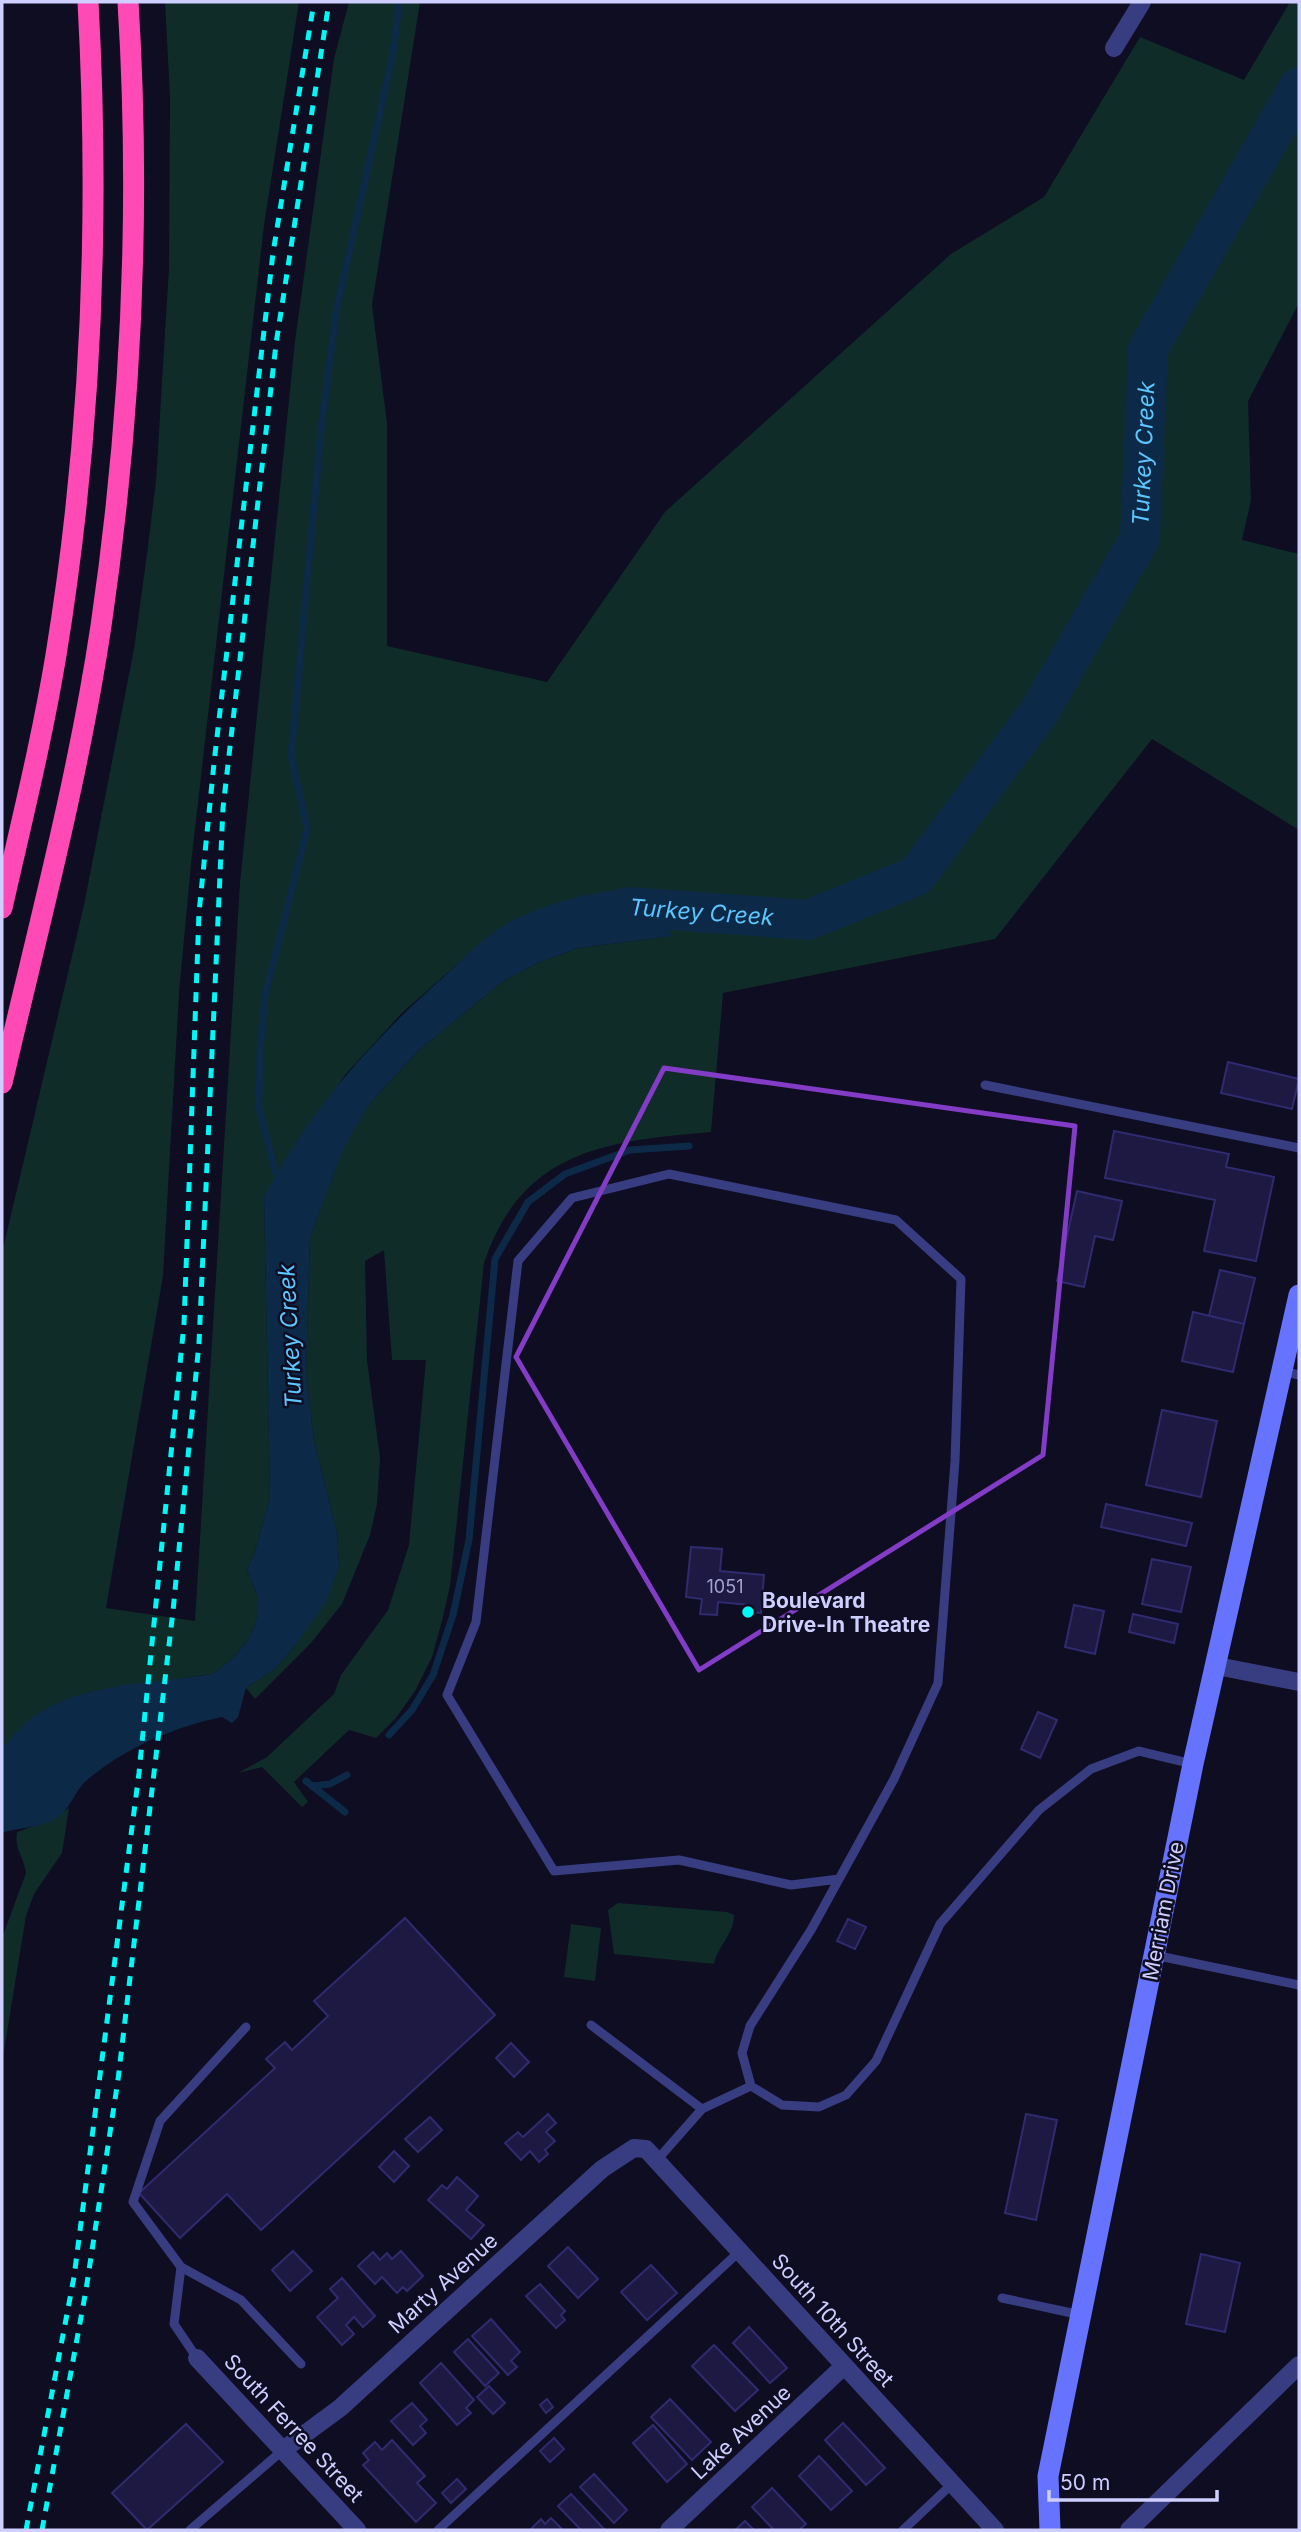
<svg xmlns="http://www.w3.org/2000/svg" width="1301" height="2532" font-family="Inter,sans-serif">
	<rect width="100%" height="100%" fill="#0e0d22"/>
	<g fill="#102c28">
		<path d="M 165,2 L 299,2 L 264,225 L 191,864 L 179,993 L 163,1276 L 106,1608 L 195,1621 L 240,883 L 295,341 L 334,59 L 349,2 L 420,2 L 372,305 L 387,423 L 387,646 L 547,682 L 665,512 L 951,254 L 1044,197 L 1140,37 L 1244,80 L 1290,2 L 1299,2 L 1299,303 L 1248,401 L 1251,500 L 1242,540 L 1299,554 L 1299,830 L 1152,739 L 995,939 L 723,993 L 711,1132 C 606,1141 522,1150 484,1263 L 450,1586 L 442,1621 L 432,1657 L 415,1691 L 396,1718 L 376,1738 L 349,1730 L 294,1782 L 308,1802 L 302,1807 L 262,1767 L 238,1773 L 267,1757 L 334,1694 L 341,1675 L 388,1610 L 409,1545 L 426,1360 L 392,1360 L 384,1250 L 365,1261 L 367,1360 L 380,1458 L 377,1504 L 370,1535 L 342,1604 L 311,1643 L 255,1699 L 246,1688 L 276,1668 L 294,1647 L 339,1567 L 337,1532 L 314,1441 L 306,1373 L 310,1237 L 344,1145 L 370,1103 L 418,1051 L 502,982 L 538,963 L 578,948 L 673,936 L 462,960 L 402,1013 L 345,1075 L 264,1197 L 270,1497 L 255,1552 L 247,1569 C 250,1579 257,1591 258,1601 C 261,1632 235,1660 212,1674 L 89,1692 L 2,1748 L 2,1253 L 84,905 L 134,649 L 147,554 L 156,481 L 169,268 L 170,98 Z"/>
		<path d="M 69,1808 L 62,1853 L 34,1894 L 26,1916 L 2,2063 L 2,1938 L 26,1873 C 24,1857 14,1849 17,1832 L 51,1820 Z"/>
		<path d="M 618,1903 L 727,1912 L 734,1915 C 734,1934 718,1946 714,1964 L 614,1954 L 608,1910 Z"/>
		<path d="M 571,1924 L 601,1928 L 595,1981 L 564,1977 Z"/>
	</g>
	<path fill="#0c2a47" d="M 631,888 L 673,936 L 578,948 L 538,963 L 502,982 L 418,1051 L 370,1103 L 345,1145 L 310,1237 L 306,1373 L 314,1441 L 337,1532 L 339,1567 L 326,1602 L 294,1647 L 276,1668 L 246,1688 L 238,1717 L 232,1723 L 222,1717 C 174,1727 125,1748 87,1780 C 74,1791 72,1807 58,1817 C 39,1829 18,1827 2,1833 L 2,1748 C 13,1737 24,1722 37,1714 C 86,1682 155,1684 212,1674 C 235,1660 261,1632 258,1601 C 257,1591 250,1579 247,1569 L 255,1552 L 270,1497 L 264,1197 C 309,1110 374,1038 448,973 C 465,957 484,937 505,925 C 544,903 587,893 631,888 Z"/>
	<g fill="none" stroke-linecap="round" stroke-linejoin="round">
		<g stroke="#0c2a47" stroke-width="7">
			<path d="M 281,1177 L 275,1171 L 259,1108 L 260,1051 L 265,995 L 307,829 L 291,756 L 321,429 L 336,312 L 393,53 L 399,2"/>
			<path d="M 389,1735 L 412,1710 L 433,1675 L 453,1615 L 469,1540 L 495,1259 L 528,1202 L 565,1174 L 630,1150 L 689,1146"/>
			<path d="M 306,1781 L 345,1812"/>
			<path d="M 312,1786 L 330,1784 L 347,1775"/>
		</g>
		<path stroke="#0c2a47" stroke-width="40" id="s1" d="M 596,919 L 629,907 L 808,920 L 916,876 L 1039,712 L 1140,538 L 1148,349 L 1299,87"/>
	</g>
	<g fill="#1d1943" stroke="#302b6f" stroke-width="2">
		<path d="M 1228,1062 L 1299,1079 L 1292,1109 L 1221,1093 Z"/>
		<path d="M 1114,1131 L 1229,1154 L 1226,1167 L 1274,1177 L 1256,1261 L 1204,1251 L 1215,1200 L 1105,1178 Z"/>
		<path d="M 1077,1191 L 1122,1201 L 1113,1240 L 1095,1236 L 1084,1287 L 1057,1281 Z"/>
		<path d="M 1220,1270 L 1255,1278 L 1244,1324 L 1209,1316 Z"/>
		<path d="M 1193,1312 L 1244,1324 L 1233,1372 L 1182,1361 Z"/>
		<path d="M 1162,1410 L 1217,1421 L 1201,1497 L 1146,1485 Z"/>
		<path d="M 1106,1504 L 1192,1523 L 1186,1546 L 1101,1527 Z"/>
		<path d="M 691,1547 L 722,1549 L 720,1571 L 764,1575 L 761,1613 L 749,1612 L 750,1605 L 718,1602 L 717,1615 L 700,1614 L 702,1599 L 686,1597 Z"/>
		<path d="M 1152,1559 L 1191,1567 L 1181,1612 L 1142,1604 Z"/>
		<path d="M 1074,1605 L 1104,1611 L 1095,1654 L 1065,1647 Z"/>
		<path d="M 1133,1614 L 1178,1624 L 1174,1643 L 1129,1632 Z"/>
		<path d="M 1038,1712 L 1057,1720 L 1040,1758 L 1021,1749 Z"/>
		<path d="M 405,1918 L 495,2015 L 261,2230 L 227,2194 L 180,2238 L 139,2193 L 275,2068 L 266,2059 L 285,2042 L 292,2050 L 328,2016 L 314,2001 Z"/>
		<path d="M 848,1919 L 866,1927 L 855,1949 L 837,1941 Z"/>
		<path d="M 511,2043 L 529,2062 L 514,2077 L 496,2058 Z"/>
		<path d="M 548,2114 L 556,2123 L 546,2132 L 555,2141 L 545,2150 L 548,2154 L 539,2162 L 530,2151 L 521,2160 L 505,2143 L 518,2132 L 523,2137 Z"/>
		<path d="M 1026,2114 L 1057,2120 L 1036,2220 L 1005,2213 Z"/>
		<path d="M 430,2117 L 442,2130 L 418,2152 L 405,2139 Z"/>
		<path d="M 394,2151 L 409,2166 L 394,2182 L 379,2167 Z"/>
		<path d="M 457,2177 L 478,2196 L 466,2210 L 484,2225 L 471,2239 L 428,2200 L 442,2185 L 447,2189 Z"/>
		<path d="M 568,2247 L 598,2279 L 578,2298 L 548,2266 Z"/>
		<path d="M 293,2251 L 312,2271 L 290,2291 L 272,2270 Z"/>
		<path d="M 401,2251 L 423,2276 L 407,2291 L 403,2287 L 397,2293 L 382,2277 L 375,2284 L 358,2266 L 373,2252 L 380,2260 L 387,2253 L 392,2259 Z"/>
		<path d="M 1201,2254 L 1240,2263 L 1225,2332 L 1186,2324 Z"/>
		<path d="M 651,2265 L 677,2293 L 647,2320 L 621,2292 Z"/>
		<path d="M 342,2278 L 375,2316 L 363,2327 L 354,2317 L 346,2325 L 354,2334 L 342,2345 L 317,2317 L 338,2298 L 330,2289 Z"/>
		<path d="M 540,2284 L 565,2311 L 561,2315 L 565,2320 L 556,2328 L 526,2296 Z"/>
		<path d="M 491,2319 L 520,2352 L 511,2361 L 517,2367 L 508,2375 L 472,2336 Z"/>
		<path d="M 749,2327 L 787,2368 L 770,2383 L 733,2343 Z"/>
		<path d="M 468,2339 L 499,2373 L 485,2386 L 454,2352 Z"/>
		<path d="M 714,2345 L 758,2390 L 735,2411 L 692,2366 Z"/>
		<path d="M 441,2363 L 474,2400 L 466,2408 L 471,2413 L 457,2425 L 420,2383 Z"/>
		<path d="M 489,2386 L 505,2403 L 493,2414 L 477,2397 Z"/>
		<path d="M 547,2399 L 553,2407 L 546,2413 L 540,2405 Z"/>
		<path d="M 670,2399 L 711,2442 L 692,2460 L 651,2417 Z"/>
		<path d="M 412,2403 L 427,2420 L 420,2426 L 426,2433 L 413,2445 L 391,2421 Z"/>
		<path d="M 843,2423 L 885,2468 L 866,2485 L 825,2440 Z"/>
		<path d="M 186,2424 L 223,2462 L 147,2530 L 112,2493 Z"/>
		<path d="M 653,2425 L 687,2464 L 667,2482 L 633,2443 Z"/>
		<path d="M 554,2438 L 564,2449 L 550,2462 L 540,2451 Z"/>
		<path d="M 392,2440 L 425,2476 L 417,2483 L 436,2503 L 416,2522 L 363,2465 L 369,2460 L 363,2453 L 375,2442 L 382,2450 Z"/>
		<path d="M 819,2456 L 852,2491 L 831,2510 L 799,2476 Z"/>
		<path d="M 594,2474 L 627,2510 L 614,2523 L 580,2487 Z"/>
		<path d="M 457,2479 L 466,2489 L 451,2503 L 442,2493 Z"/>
		<path d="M 772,2488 L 806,2524 L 799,2530 L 774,2530 L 752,2507 Z"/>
		<path d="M 571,2494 L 605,2530 L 581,2530 L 558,2506 Z"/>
		<path d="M 551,2518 L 563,2530 L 530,2530 L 541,2519 L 545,2524 Z"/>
		<path d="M 745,2521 L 754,2530 L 735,2530 Z"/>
	</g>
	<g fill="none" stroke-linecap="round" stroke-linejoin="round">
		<g stroke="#383d82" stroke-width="9">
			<path d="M 985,1085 L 1299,1148"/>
			<path d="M 1282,1371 L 1299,1375"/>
			<path d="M 839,1879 L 791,1885 L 679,1860 L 554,1871 L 447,1695 L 476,1622 L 518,1261 L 572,1198 L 669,1174 L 896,1220 L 961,1279 L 955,1461 L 938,1683 L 894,1779 L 811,1930 L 750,2026 L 742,2053 L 751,2086 L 782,2105 L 819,2107 L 846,2095 L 876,2061 L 940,1924 L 1039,1810 L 1091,1769 L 1139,1751 L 1193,1764"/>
			<path d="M 1154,1955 L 1299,1985"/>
			<path d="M 591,2025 L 702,2109"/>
			<path d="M 657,2160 L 702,2109 L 751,2086"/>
			<path d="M 181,2267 L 241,2300 L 301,2364"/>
			<path d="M 1002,2298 L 1081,2315"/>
			<path d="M 197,2358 L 174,2324 L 181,2267 L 133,2202 L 160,2121 L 246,2027"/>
			<path d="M 190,2530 L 283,2450"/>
			<path d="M 438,2530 L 740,2251"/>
			<path d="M 903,2530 L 952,2484"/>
		</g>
		<g stroke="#383d82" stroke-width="18">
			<path d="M 1114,48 L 1142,2"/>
			<path d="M 1217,1666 L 1299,1682"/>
			<path d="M 197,2358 L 357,2530"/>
			<path d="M 283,2450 L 340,2408 L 602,2169 L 634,2148 L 646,2149 L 995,2530"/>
			<path d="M 669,2530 L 844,2366"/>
			<path d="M 1129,2530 L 1299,2365"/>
		</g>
		<path stroke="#6573ff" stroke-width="21" d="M 1050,2530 L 1048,2476 L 1193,1764 L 1299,1295"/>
		<g stroke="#ff49b5" stroke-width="21">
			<path d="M 2,908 C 21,824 42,740 56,655 C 91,440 100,219 88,2"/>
			<path d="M 2,1083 C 37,932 78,780 101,626 C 131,420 141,210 128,2"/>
		</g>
		<g stroke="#00f9f6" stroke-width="5" stroke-dasharray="10 9" stroke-linecap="butt">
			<path d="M 26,2530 L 74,2277 L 139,1773 L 184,1324 L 199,913 L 214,763 L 273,253 L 314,2"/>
			<path d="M 42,2530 L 86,2290 L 118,2080 L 173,1611 L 199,1343 L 223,808 L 276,344 L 329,2"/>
		</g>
	</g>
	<path fill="none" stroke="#833cc5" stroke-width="5" stroke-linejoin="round" d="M 664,1068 L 1075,1126 L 1043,1455 L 699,1670 L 516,1357 Z"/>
	<circle fill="#00f9f6" stroke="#0e0d22" stroke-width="2.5" cx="748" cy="1612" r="7"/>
	<g text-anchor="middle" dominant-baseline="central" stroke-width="5" stroke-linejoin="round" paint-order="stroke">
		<g font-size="18" fill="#a2a1d0">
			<text x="725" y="1586">1051</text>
		</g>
		<g font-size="21" font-weight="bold" fill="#ceceff" stroke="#0e0d22" text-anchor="start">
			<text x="762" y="1600">Boulevard<tspan x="762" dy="24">Drive-In Theatre</tspan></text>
		</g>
		<g font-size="21" fill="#ceceff" stroke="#0e0d22">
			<text transform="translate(1163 1911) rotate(-79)">Merriam Drive</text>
			<text transform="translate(443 2283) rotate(-42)">Marty Avenue</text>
			<text transform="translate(833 2320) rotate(48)">South 10th Street</text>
			<text transform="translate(294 2428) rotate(47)">South Ferree Street</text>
			<text transform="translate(741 2432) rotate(-43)">Lake Avenue</text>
		</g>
		<g font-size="23" font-style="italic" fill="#5cc6ff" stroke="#0e0d22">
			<text stroke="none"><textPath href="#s1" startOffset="822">Turkey Creek</textPath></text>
			<text stroke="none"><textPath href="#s1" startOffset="108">Turkey Creek</textPath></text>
			<text transform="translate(290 1336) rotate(-93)">Turkey Creek</text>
		</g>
	</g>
	<rect width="1301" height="2532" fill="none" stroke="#ceceff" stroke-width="7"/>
	<path d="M1049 2490v10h168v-10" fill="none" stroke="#ceceff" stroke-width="3.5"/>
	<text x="1060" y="2490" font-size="21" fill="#ceceff" stroke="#0e0d22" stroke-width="5" paint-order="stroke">50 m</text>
</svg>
